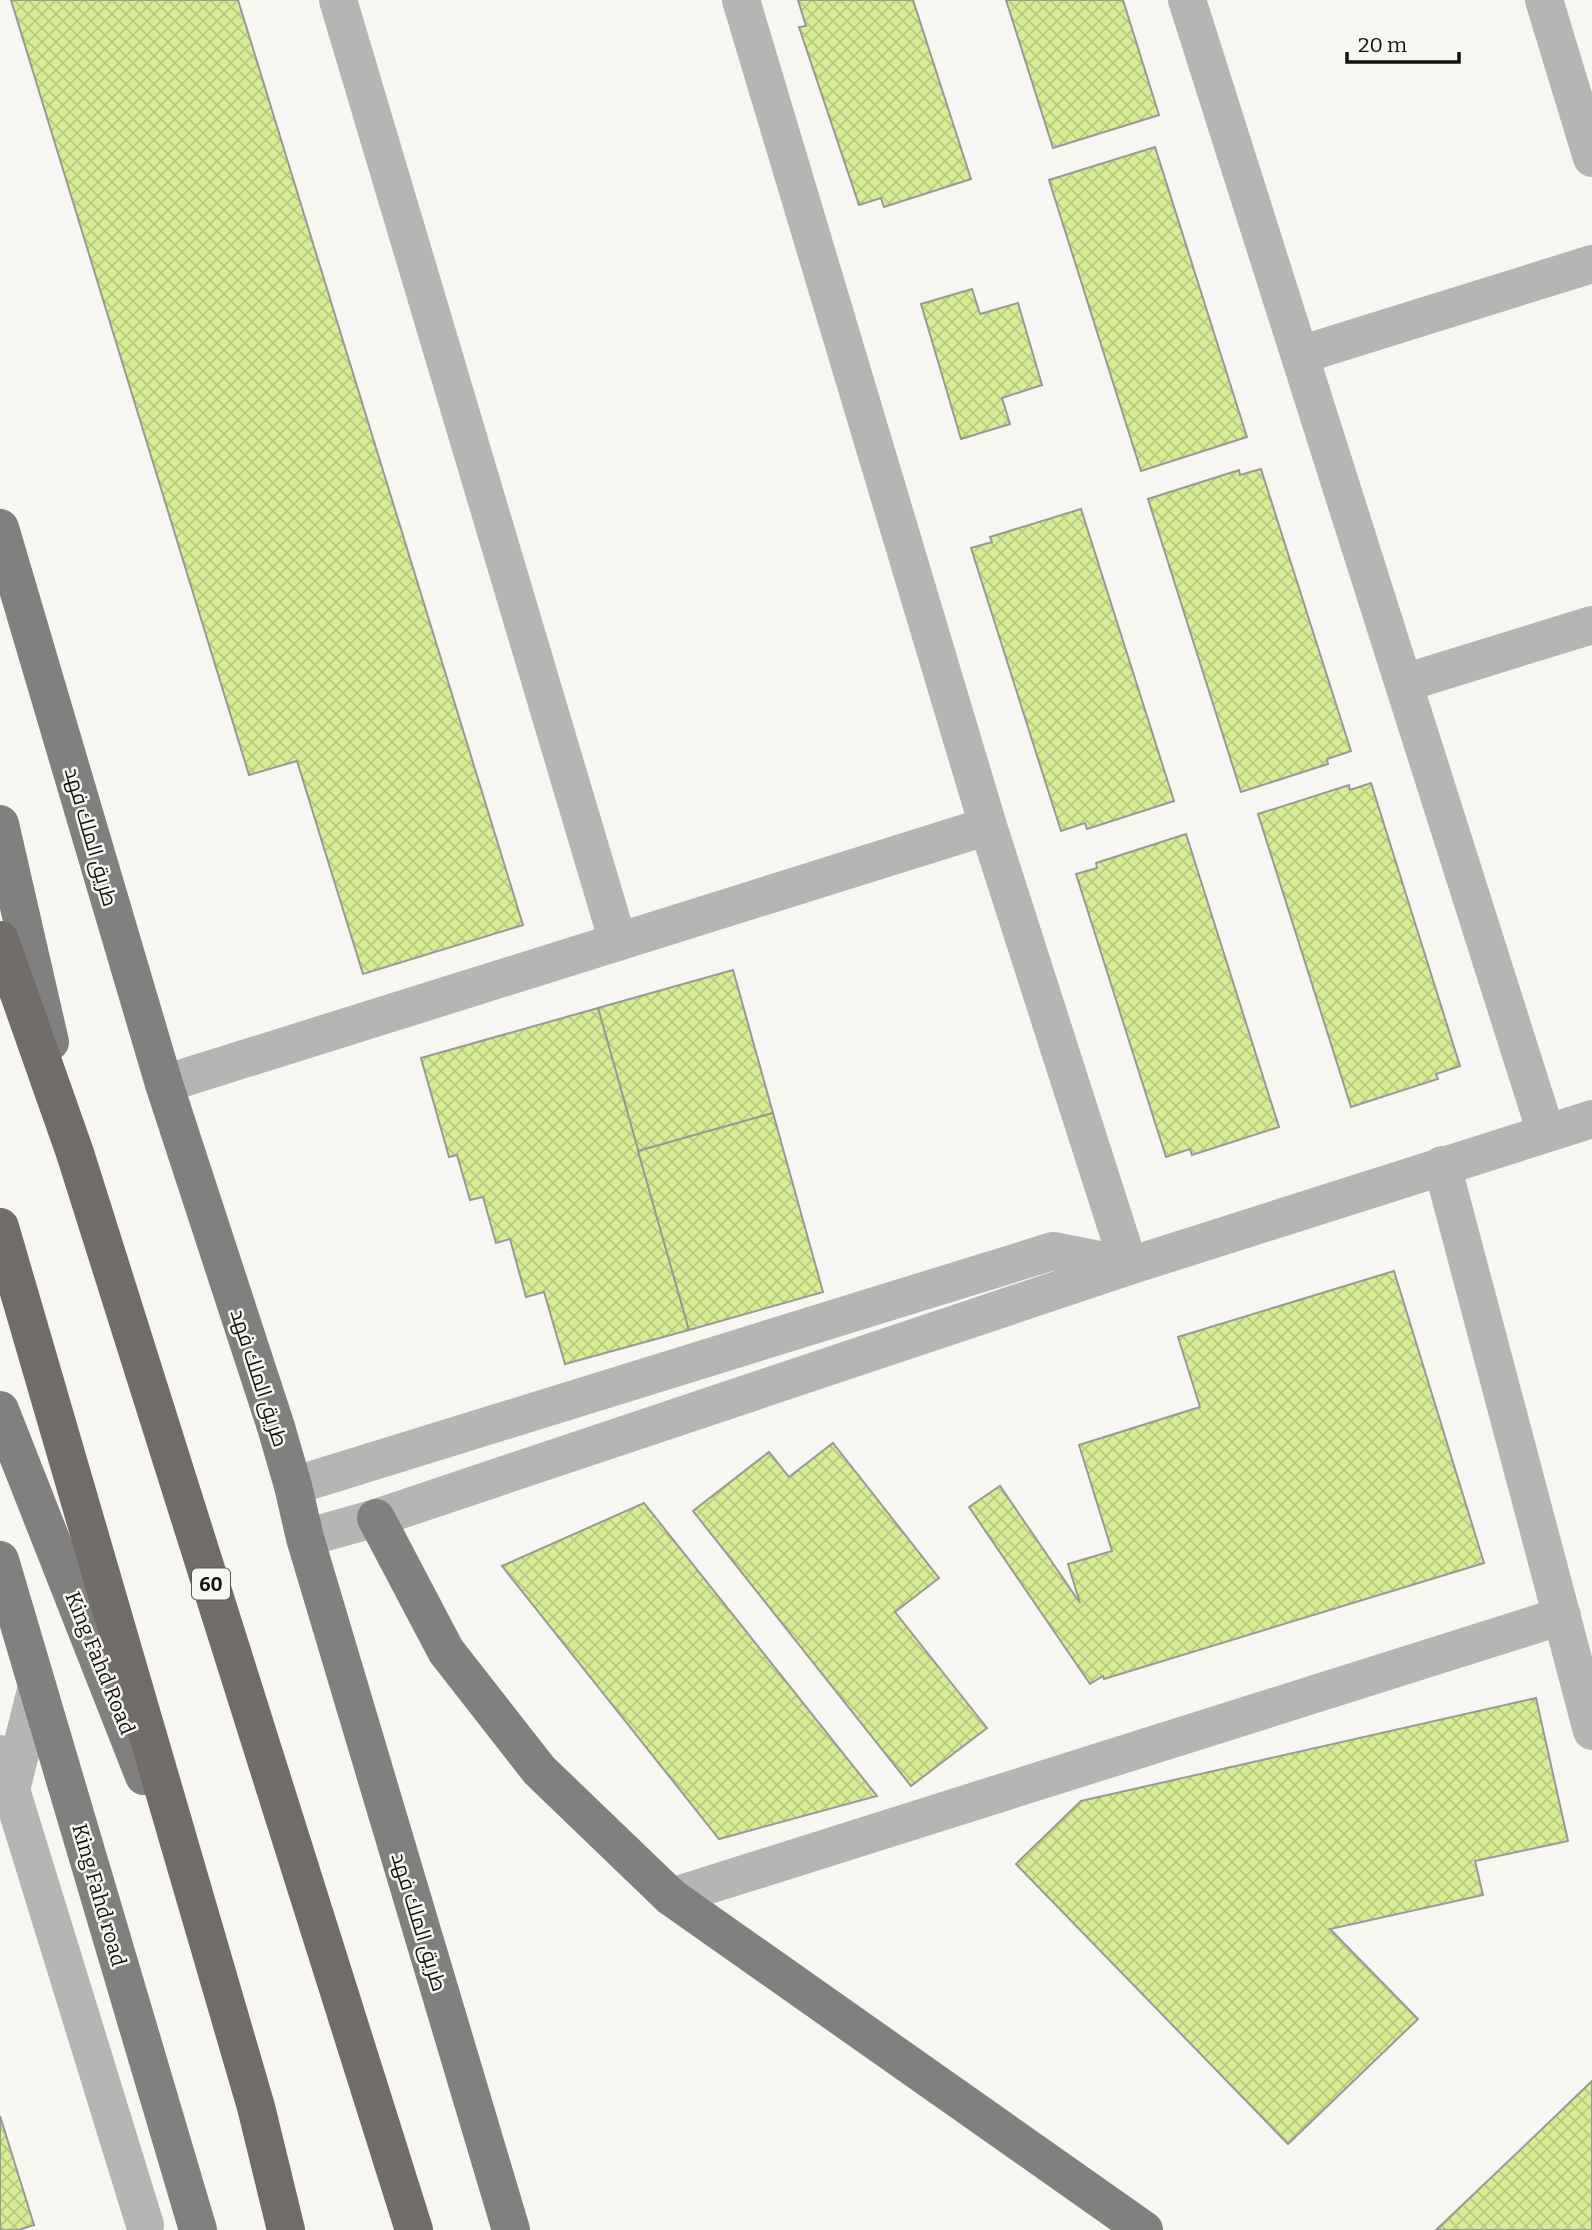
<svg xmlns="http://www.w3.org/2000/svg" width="1592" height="2230" font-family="Bitter,Cairo,serif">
	<defs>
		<pattern id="building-cross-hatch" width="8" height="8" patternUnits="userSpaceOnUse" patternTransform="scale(1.75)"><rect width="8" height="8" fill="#d6ec95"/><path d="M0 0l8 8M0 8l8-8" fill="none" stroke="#b7c97f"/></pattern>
	</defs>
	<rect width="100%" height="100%" fill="#f7f6f2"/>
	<g fill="url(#building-cross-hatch)" stroke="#989996" stroke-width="2">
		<path d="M 11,0 L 238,0 L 523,925 L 363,974 L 297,761 L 249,775 Z"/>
		<path d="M 798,0 L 913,0 L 971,179 L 884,207 L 881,198 L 859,205 L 799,27 L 806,26 Z"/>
		<path d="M 1006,0 L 1123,0 L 1159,115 L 1053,148 Z"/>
		<path d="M 1155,147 L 1247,437 L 1141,471 L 1049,180 Z"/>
		<path d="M 972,289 L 980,314 L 1018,303 L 1042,385 L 1002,398 L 1010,424 L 961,439 L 921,304 Z"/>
		<path d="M 1261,469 L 1351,751 L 1327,759 L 1328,764 L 1241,792 L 1148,499 L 1239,470 L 1240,475 Z"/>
		<path d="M 1081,509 L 1174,801 L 1087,829 L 1085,823 L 1061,831 L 971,548 L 992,542 L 990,537 Z"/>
		<path d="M 1371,783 L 1460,1066 L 1436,1074 L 1438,1079 L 1351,1107 L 1258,814 L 1349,785 L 1350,790 Z"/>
		<path d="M 1186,834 L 1279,1127 L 1192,1155 L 1190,1149 L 1166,1157 L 1076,874 L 1097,868 L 1096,863 Z"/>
		<path d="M 733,970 L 773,1113 L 638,1151 L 598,1008 Z"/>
		<path d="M 598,1008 L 689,1330 L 565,1364 L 544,1292 L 526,1297 L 510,1239 L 496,1243 L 483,1197 L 470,1200 L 457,1155 L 449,1157 L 421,1058 Z"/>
		<path d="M 773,1113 L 823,1292 L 689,1330 L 638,1151 Z"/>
		<path d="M 1394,1271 L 1484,1563 L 1104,1679 L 1103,1676 L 1090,1684 L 969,1507 L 1000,1486 L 1080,1603 L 1068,1564 L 1112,1551 L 1079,1445 L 1200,1407 L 1178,1337 Z"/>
		<path d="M 833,1443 L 939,1578 L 895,1612 L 987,1728 L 911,1786 L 693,1511 L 769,1452 L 789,1477 Z"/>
		<path d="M 644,1503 L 877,1796 L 719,1839 L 502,1566 Z"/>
		<path d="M 1536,1698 L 1568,1841 L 1475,1861 L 1483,1895 L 1330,1929 L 1418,2019 L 1288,2144 L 1016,1864 L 1081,1801 Z"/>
		<path d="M 1592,2081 L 1592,2230 L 1436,2230 L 1540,2131 Z"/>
		<path d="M 0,2116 L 34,2225 L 18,2230 L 0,2230 Z"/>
	</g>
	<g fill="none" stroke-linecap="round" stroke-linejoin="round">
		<g stroke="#b7b5b4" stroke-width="38">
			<path d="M 338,0 L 618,942"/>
			<path d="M 741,0 L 988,826 L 1129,1266 L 1592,1119"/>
			<path d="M 1187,0 L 1546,1133"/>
			<path d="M 1544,0 L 1592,158"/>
			<path d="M 1300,355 L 1592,264"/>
			<path d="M 1404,683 L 1592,625"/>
			<path d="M 164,1084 L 988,826"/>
			<path d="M 1442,1165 L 1592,1731"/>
			<path d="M 293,1486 L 1053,1251 L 1129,1266 L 376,1518 L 305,1538"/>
			<path d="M 0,1754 L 145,2225"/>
			<path d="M 11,1790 L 37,1686"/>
			<path d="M 671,1897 L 1562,1616"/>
		</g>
		<g stroke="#82807e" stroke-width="38">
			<path d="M 0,528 L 164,1084 L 276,1427 L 293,1486 L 305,1538 L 511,2230"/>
			<path d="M 0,824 L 50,1042"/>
			<path d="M 0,1410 L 144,1776"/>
			<path d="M 376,1518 L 446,1651 L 539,1770 L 671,1897 L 1144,2230"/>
			<path d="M 0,1560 L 198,2230"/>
		</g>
		<g stroke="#706c6a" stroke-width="38">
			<path d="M 0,940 L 75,1153 L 414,2230"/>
			<path d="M 0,1227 L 256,2107 L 286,2230"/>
		</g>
	</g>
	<g text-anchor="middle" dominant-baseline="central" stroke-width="5" stroke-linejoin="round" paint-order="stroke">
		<rect fill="#f7f6f2" stroke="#575654" stroke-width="2" x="192" y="1568.5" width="38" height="31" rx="5"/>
		<g font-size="19" font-weight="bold" fill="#131211">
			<text x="211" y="1584">60</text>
		</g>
		<g font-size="21" fill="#131211" stroke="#f7f6f2">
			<text transform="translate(91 837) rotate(74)">طريق الملك فهد</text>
			<text transform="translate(259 1378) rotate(72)">طريق الملك فهد</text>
			<text transform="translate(100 1663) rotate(68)">King Fahd Road</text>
			<text transform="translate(99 1895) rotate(74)">King Fahd road</text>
			<text transform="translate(419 1922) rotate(73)">طريق الملك فهد</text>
		</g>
	</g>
	<path d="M1347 52v10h112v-10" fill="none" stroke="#131211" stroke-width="3.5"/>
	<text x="1358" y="52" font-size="21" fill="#131211" stroke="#f7f6f2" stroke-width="5" paint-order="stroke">20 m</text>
</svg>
